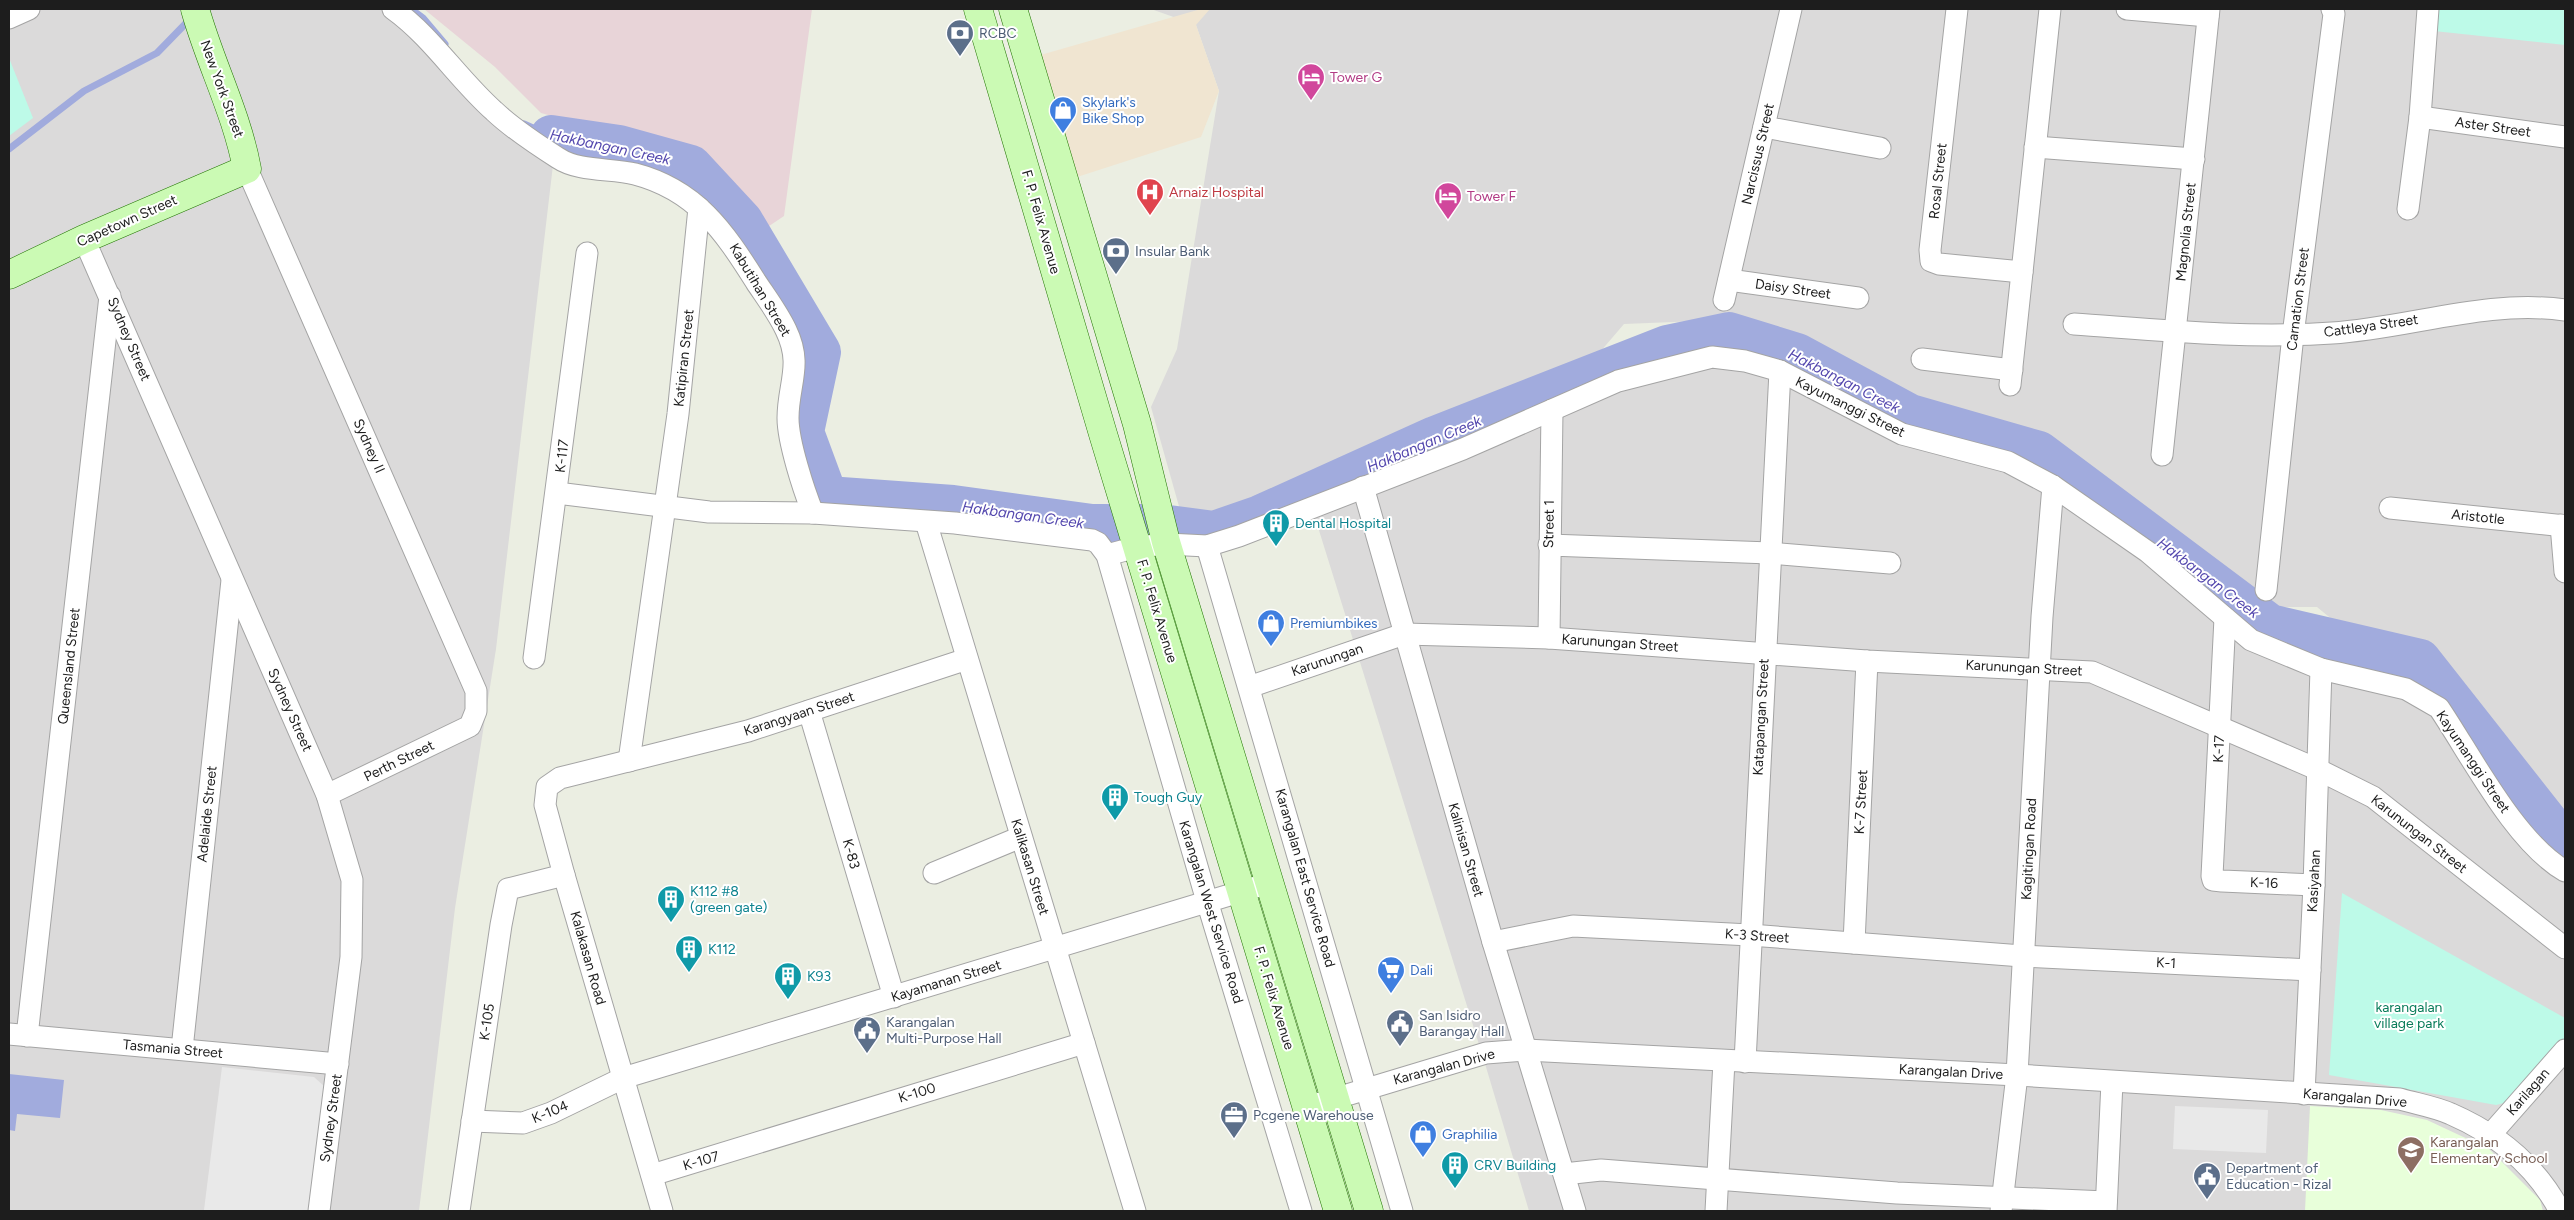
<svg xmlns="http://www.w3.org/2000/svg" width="2574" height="1220" font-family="Figtree,sans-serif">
	<rect width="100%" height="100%" fill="#ebeee2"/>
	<g fill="#dbdada">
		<path d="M 9,9 L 406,9 L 505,109 L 534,129 L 555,148 L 496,649 L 455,908 L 419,1211 L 9,1211 Z"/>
		<path d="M 1151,9 L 2565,9 L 2565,835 L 2423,651 L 2362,644 L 2317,607 L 2263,607 L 2139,516 L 2050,445 L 1905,402 L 1869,383 L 1829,352 L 1748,319 L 1624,324 L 1594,359 L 1300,492 L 1215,522 L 1182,517 L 1151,407 L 1177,349 L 1219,91 L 1196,25 Z"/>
		<path d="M 1703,343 L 1787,361 L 1910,426 L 2039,463 L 2265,632 L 2342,663 L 2423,671 L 2551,846 L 2565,854 L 2565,1211 L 1529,1211 L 1486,1067 L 1308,495 L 1465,434 L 1548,392 Z"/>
	</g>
	<path fill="#f0e5d1" d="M 1201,9 L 1210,9 L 1196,25 L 1219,91 L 1201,137 L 1074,178 L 1037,56 Z"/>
	<path fill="#e8d4d8" d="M 424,9 L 812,9 L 784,216 L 754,236 L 758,223 L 699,157 L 541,113 L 495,67 Z"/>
	<path fill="#e8ffda" d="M 2310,1106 L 2381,1110 L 2427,1120 L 2489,1149 L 2540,1200 L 2543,1211 L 2305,1211 Z"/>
	<g fill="#bdfae8">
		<path d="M 2436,9 L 2565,9 L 2565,45 L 2434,31 Z"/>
		<path d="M 9,58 L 33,118 L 9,136 Z"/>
		<path d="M 2342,893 L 2565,1018 L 2565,1045 L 2504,1103 L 2496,1105 L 2329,1075 Z"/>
	</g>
	<g fill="#e9e9e9">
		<path d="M 222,1067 L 314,1077 L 325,1087 L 308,1211 L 204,1210 Z"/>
		<path d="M 2175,1106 L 2268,1110 L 2266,1153 L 2173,1149 Z"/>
	</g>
	<path fill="#a1abdd" d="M 9,1074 L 64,1080 L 60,1118 L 17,1114 L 15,1131 L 9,1130 Z"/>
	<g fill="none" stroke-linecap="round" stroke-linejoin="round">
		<g stroke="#a1abdd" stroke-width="7">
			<path d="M 411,9 L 423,18 L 445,44"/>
			<path d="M 524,124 L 551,136"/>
			<path d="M 9,149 L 84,91 L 157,53 L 192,17"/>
		</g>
		<path stroke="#a1abdd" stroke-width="42" d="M 551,136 L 619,146 L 691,166 L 742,221 L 820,352 L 803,432 L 827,497 L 953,506 L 1092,525 L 1161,525 L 1214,532 L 1260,516 L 1435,437 L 1667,346 L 1729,333 L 1797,354 L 1910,415 L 2039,452 L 2270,625 L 2420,660 L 2557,834 L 2565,838"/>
		<g stroke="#a4a4a4" stroke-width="23">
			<g id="street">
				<path d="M 393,9 C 432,37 458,79 494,111 C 512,128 536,144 558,158 C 579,172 611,168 635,174 C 696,190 724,231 756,282 C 766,297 778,313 786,330 C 803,365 788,384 788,418 C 788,442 804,491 813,513"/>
				<path d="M 1957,9 L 1930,250 L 1931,261 L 1939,264 L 2022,272"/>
				<path d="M 2127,9 L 2208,16"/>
				<path d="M 9,18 L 29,9"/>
				<path d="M 2420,117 L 2565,137"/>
				<path d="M 1764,127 L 1880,148"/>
				<path d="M 2035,147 L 2194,159"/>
				<path d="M 247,169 L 476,691 L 476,711 L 470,726 L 327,795"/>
				<path d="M 2408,209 L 2420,117 L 2428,9"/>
				<path d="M 84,239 L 327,795 L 352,880 L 351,957 L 319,1211"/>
				<path d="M 1729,280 L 1858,298"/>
				<path d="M 1724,300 L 1791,9"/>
				<path d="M 2074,324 C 2159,330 2246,339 2332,333 C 2410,328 2486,299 2565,310"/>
				<path d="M 1922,359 L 2012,370"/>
				<path d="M 2010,385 L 2050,9"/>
				<path d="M 2162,455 L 2209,9"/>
				<path d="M 1363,487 L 1493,942 L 1575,1211"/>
				<path d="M 557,493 L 709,512 L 813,513 L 955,523 L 1092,540 L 1098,543 L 1107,555 L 1207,901 L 1301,1211"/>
				<path d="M 2390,508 L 2565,526"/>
				<path d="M 926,522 L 1135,1211"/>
				<path d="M 2561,525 L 2565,572"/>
				<path d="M 1549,545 L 1770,553 L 1890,563"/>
				<path d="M 1207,546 L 1402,1211"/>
				<path d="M 1107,555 L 1137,547 L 1167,544 L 1207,546 L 1239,536 L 1463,449 L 1618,381 L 1712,357 L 1745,361 L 1780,371 L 1902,434 L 2008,462 L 2053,486 L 2148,552 L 2251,640 L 2321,669 L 2406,689 L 2439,708 C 2472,757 2515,842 2565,871"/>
				<path d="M 2266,590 L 2293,335 L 2334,14 L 2332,9"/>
				<path d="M 2225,618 L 2212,876 L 2213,880 L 2222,881 L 2314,885"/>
				<path d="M 1549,638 L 1552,410"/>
				<path d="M 534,658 L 587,253"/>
				<path d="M 1249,687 L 1404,634 L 1549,638 L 1867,661 L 2092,672 L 2319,770 L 2373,797 L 2565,948"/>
				<path d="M 809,711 L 894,997"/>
				<path d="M 629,761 L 678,414 L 699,208"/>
				<path d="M 934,873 L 1021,837"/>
				<path d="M 1493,942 L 1573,926 L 1750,935 L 2022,956 L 2310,970"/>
				<path d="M 1854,943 L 1867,661"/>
				<path d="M 9,1034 L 338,1064"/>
				<path d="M 27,1036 L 110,296"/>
				<path d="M 182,1049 L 232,580"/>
				<path d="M 1745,1062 L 1780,371"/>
				<path d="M 2304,1094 L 2314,885 L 2321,669"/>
				<path d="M 1307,1107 L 1486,1053 L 1526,1050 L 2017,1075 L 2400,1099 C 2417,1104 2436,1107 2451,1114 C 2497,1134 2536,1166 2560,1211"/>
				<path d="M 472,1121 L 523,1123 L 551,1113 L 623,1078 L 1256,887"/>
				<path d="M 2491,1134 L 2565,1050"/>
				<path d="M 1564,1174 L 1601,1170 L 1897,1193 L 2106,1202"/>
				<path d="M 652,1175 L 1084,1043"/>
				<path d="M 459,1211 L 501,925 L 508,889 L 564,875"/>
				<path d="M 662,1211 L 564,875 L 545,805 L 547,787 L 560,778 L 748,731 L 967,659"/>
				<path d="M 1716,1211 L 1724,1061"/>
				<path d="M 2001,1211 L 2017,1075 L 2042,617 L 2053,486"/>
				<path d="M 2106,1211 L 2112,1082"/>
			</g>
		</g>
		<g stroke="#227503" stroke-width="29">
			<g id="secondary">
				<path d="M 978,9 L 1103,434 L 1338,1211"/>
				<path d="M 1013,9 L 1137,424 L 1166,542 L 1369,1211"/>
				<path d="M 9,275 L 84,239 L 247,169 C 237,114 210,63 195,9"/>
			</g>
		</g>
		<use href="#street" stroke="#fff" stroke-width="21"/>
		<use href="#secondary" stroke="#cbfab4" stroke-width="28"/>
	</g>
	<defs>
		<g id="bank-pin" transform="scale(1.4375)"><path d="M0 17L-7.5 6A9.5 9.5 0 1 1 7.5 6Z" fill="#5c6f8a" stroke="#fff"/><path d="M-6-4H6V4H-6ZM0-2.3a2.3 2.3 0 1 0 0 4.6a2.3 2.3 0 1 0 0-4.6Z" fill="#fff"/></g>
		<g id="hotel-pin" transform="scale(1.4375)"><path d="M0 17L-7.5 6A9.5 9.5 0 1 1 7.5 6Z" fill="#d1479c" stroke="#fff"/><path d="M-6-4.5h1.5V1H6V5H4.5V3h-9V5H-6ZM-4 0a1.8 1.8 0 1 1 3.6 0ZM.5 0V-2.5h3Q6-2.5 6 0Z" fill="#fff"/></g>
		<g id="shop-pin" transform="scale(1.4375)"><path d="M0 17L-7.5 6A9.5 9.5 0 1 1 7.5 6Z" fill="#3f7fe0" stroke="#fff"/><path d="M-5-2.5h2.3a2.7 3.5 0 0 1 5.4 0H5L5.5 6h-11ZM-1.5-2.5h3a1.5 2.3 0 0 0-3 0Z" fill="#fff"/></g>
		<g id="hospital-pin" transform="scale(1.4375)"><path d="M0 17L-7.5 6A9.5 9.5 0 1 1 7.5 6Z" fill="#e0444e" stroke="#fff"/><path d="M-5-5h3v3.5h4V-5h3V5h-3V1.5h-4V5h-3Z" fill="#fff"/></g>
		<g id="building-pin" transform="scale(1.4375)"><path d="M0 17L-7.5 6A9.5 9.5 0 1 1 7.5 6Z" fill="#0f9aa8" stroke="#fff"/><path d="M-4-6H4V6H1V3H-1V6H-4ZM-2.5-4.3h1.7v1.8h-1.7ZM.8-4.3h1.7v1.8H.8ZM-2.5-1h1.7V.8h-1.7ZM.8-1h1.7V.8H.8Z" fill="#fff"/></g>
		<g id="supermarket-pin" transform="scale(1.4375)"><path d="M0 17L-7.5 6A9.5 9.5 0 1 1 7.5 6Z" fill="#3f7fe0" stroke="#fff"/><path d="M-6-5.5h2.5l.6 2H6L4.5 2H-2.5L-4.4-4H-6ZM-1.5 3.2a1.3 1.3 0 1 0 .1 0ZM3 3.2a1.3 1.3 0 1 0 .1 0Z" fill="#fff"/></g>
		<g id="civic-pin" transform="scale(1.4375)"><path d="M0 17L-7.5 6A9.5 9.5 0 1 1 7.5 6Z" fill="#5c6f8a" stroke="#fff"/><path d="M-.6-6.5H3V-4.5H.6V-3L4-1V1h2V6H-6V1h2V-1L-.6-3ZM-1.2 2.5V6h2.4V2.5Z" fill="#fff"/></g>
		<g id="office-pin" transform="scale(1.4375)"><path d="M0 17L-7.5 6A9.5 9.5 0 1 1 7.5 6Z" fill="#5c6f8a" stroke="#fff"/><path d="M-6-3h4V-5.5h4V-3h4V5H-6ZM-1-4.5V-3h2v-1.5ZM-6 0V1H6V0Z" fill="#fff"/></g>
		<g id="school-pin" transform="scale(1.4375)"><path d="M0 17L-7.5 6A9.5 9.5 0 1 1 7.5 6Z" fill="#8d6e63" stroke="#fff"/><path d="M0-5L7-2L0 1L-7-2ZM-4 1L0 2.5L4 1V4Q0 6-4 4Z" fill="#fff"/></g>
	</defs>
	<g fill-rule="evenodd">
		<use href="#bank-pin" x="960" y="33"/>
		<use href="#hotel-pin" x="1311" y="77"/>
		<use href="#shop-pin" x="1063" y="110"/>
		<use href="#hospital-pin" x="1150" y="192"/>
		<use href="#hotel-pin" x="1448" y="196"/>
		<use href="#bank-pin" x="1116" y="251"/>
		<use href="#building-pin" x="1276" y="523"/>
		<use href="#shop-pin" x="1271" y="623"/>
		<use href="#building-pin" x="1115" y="797"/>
		<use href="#building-pin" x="671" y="899"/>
		<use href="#building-pin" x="689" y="949"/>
		<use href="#supermarket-pin" x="1391" y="970"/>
		<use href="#building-pin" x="788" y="976"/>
		<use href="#civic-pin" x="1400" y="1023"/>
		<use href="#civic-pin" x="867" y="1030"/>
		<use href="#office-pin" x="1234" y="1115"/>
		<use href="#shop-pin" x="1423" y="1134"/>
		<use href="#school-pin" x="2411" y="1150"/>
		<use href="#building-pin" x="1455" y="1165"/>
		<use href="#civic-pin" x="2207" y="1176"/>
	</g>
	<g text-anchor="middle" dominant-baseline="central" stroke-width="4" stroke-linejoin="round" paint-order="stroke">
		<g font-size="14" fill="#4e5e75" stroke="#fff" text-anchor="start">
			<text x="979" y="33">RCBC</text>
			<text x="1135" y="251">Insular Bank</text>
			<text x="1419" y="1015">San Isidro<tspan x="1419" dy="16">Barangay Hall</tspan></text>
			<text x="886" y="1022">Karangalan<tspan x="886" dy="16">Multi-Purpose Hall</tspan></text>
			<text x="1253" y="1115">Pcgene Warehouse</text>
			<text x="2226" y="1168">Department of<tspan x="2226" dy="16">Education - Rizal</tspan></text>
		</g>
		<g font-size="14" fill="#b23c85" stroke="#fff" text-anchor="start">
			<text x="1330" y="77">Tower G</text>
			<text x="1467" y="196">Tower F</text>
		</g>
		<g font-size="14" fill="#1d1d1d" stroke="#fff">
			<text transform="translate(222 89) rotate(70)">New York Street</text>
			<text transform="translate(2493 127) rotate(8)">Aster Street</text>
			<text transform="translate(1758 154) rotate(-77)">Narcissus Street</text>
			<text transform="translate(1938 181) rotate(-84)">Rosal Street</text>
			<text transform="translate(127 221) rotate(-24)">Capetown Street</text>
			<text transform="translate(1041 222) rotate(74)">F. P. Felix Avenue</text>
			<text transform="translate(2186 232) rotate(-84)">Magnolia Street</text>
			<text transform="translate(1793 289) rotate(8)">Daisy Street</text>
			<text transform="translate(760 290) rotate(59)">Kabutihan Street</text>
			<text transform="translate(2298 299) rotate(-83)">Carnation Street</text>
			<text transform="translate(2371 326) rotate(-8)">Cattleya Street</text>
			<text transform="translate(129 339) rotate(67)">Sydney Street</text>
			<text transform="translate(684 358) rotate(-84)">Katipiran Street</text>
			<text transform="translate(1850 407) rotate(26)">Kayumanggi Street</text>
			<text transform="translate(369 446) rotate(66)">Sydney II</text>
			<text transform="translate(562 456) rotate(-83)">K-117</text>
			<text transform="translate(2478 517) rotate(6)">Aristotle</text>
			<text transform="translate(1549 524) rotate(-89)">Street 1</text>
			<text transform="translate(1157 611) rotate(73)">F. P. Felix Avenue</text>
			<text transform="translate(1620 643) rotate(4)">Karunungan Street</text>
			<text transform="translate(1327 660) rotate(-19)">Karunungan</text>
			<text transform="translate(69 666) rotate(-84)">Queensland Street</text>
			<text transform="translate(2024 668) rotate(3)">Karunungan Street</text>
			<text transform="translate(290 710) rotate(66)">Sydney Street</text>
			<text transform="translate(799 714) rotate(-18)">Karangyaan Street</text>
			<text transform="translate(1761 717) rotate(-87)">Katapangan Street</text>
			<text transform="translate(2219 749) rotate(-87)">K-17</text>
			<text transform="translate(399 761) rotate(-26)">Perth Street</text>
			<text transform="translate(2473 762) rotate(56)">Kayumanggi Street</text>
			<text transform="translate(1861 802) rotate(-87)">K-7 Street</text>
			<text transform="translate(207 814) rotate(-84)">Adelaide Street</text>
			<text transform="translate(2419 834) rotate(38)">Karunungan Street</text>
			<text transform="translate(2029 849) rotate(-87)">Kagitingan Road</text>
			<text transform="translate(1466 850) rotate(74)">Kalinisan Street</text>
			<text transform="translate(851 854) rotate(74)">K-83</text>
			<text transform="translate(1030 867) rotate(73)">Kalikasan Street</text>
			<text transform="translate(1305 878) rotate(74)">Karangalan East Service Road</text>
			<text transform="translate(2314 881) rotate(-87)">Kasiyahan</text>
			<text transform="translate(2264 883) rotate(2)">K-16</text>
			<text transform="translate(1211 912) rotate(73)">Karangalan West Service Road</text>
			<text transform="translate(1757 936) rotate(4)">K-3 Street</text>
			<text transform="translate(588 958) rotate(74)">Kalakasan Road</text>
			<text transform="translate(2166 963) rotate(3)">K-1</text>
			<text transform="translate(946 981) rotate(-17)">Kayamanan Street</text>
			<text transform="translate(1274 998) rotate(73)">F. P. Felix Avenue</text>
			<text transform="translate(487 1022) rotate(-82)">K-105</text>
			<text transform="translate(173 1049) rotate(5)">Tasmania Street</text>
			<text transform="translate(1444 1067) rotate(-15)">Karangalan Drive</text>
			<text transform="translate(1951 1072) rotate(3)">Karangalan Drive</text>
			<text transform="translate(2528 1092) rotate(-49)">Karilagan</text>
			<text transform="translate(917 1093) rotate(-17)">K-100</text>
			<text transform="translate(2355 1098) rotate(5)">Karangalan Drive</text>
			<text transform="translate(550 1112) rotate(-23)">K-104</text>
			<text transform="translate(331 1118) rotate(-82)">Sydney Street</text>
			<text transform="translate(701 1161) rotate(-16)">K-107</text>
		</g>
		<g font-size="14" fill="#366cbe" stroke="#fff" text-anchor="start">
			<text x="1082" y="102">Skylark's<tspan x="1082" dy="16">Bike Shop</tspan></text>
			<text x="1290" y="623">Premiumbikes</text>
			<text x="1410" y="970">Dali</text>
			<text x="1442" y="1134">Graphilia</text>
		</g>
		<g font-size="14" fill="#be3a42" stroke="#fff" text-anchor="start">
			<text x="1169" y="192">Arnaiz Hospital</text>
		</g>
		<g font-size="14" fill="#0d838f" stroke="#fff" text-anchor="start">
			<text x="1295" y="523">Dental Hospital</text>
			<text x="1134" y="797">Tough Guy</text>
			<text x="690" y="891">K112 #8<tspan x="690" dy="16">(green gate)</tspan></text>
			<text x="708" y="949">K112</text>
			<text x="807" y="976">K93</text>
			<text x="1474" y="1165">CRV Building</text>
		</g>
		<g font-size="14" fill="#097c5a" stroke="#fff">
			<text x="2409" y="1007">karangalan<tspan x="2409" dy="16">village park</tspan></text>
		</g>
		<g font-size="14" fill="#785e54" stroke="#fff" text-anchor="start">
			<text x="2430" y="1142">Karangalan<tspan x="2430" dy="16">Elementary School</tspan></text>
		</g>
		<g font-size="15" font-style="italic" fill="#5448ae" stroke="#fff">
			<text transform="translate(610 147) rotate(12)">Hakbangan Creek</text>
			<text transform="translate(1844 381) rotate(27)">Hakbangan Creek</text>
			<text transform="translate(1424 444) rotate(-23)">Hakbangan Creek</text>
			<text transform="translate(1023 515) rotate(8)">Hakbangan Creek</text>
			<text transform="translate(2208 578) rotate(37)">Hakbangan Creek</text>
		</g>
	</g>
	<rect width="2574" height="1220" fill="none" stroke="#1d1d1d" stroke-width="20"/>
</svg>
